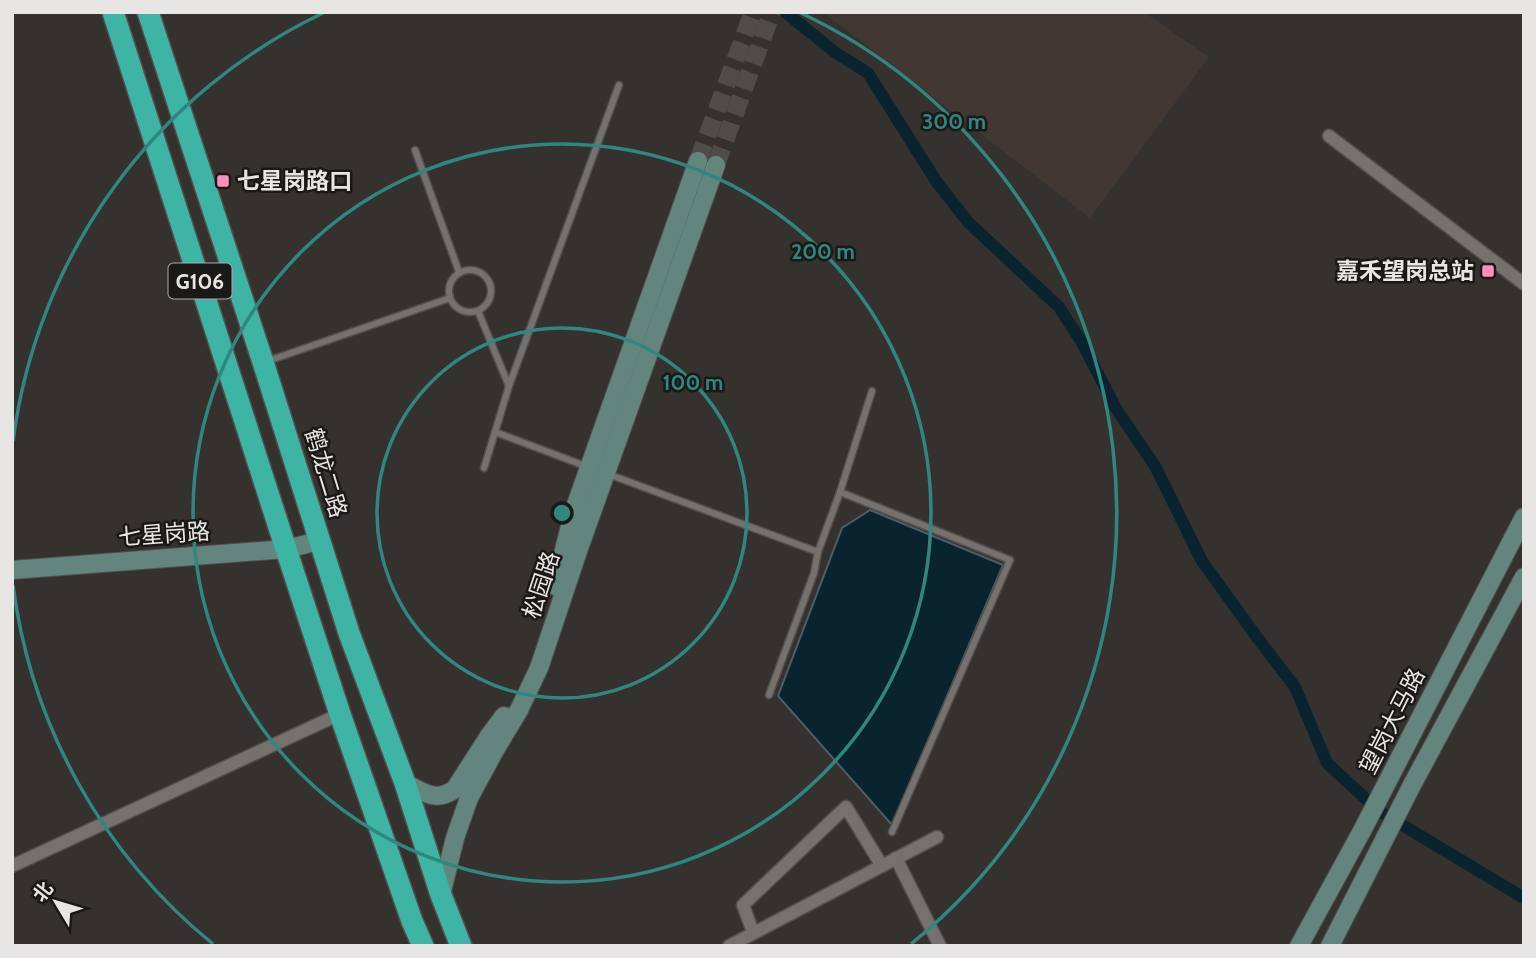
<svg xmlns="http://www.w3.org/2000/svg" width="1536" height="958" font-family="Cabin,'Noto Sans SC',sans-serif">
	<rect width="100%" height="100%" fill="#34312f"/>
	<path fill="#413833" d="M 823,12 L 1144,12 L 1209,57 L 1090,218 Z"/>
	<path fill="#0a242f" stroke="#4d5e66" stroke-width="2" d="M 870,510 L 1003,565 L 892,825 L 778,696 L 842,528 Z"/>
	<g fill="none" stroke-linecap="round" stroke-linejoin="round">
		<path stroke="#0a242f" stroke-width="12" d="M 785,12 L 836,53 L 868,73 L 936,181 L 968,222 L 1059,307 L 1081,341 L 1117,410 L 1155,466 L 1202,561 L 1256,636 L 1295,687 L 1327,763 L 1379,811 L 1524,898"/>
		<g stroke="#4f4c4a" stroke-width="18" stroke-dasharray="18 9" stroke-linecap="butt">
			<path d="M 698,161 L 753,12"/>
			<path d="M 716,165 L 772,12"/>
		</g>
		<g stroke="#514e4d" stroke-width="9">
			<g id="lane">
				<path d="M 415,150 L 459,272"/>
				<circle cx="470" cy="291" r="21"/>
				<path d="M 478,311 L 509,386"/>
				<path d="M 265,362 L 450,298"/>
				<path d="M 495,432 L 588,467"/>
				<path d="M 484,468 L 509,386 L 619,85"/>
				<path d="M 608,474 L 818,552"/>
				<path d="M 840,492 L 1010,560 L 892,832"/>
				<path d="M 769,695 L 814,573 L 818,552 L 840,492 L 872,391"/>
			</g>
		</g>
		<g stroke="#514e4d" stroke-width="15">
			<g id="street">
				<path d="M 1329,136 L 1524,284"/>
				<path d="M 896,858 L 940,946"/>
				<path d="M 12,866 L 340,714"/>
				<path d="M 753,932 L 743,905 L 846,807 L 882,866"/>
				<path d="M 729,946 L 937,837"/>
			</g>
		</g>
		<g stroke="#514e4d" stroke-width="20">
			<g id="secondary">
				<path d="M 12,570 L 286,549 L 319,541"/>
				<path d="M 555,586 L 574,510 L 698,161"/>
				<path d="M 405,783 C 423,792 436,803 455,789 L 489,736 L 504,716"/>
				<path d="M 441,895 L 455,838 L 469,798 L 495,750 L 519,710 L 539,668 L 578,551 L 716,165"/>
				<path d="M 1299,946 L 1363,829 L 1524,517"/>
				<path d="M 1330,946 L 1412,785 L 1524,577"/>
			</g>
		</g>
		<g stroke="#514e4d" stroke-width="24">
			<g id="highway">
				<path d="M 113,12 L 286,549 L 340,714 L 412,921 L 423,946"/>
				<path d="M 148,12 L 263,362 L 349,633 L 405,783 L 441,895 L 461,946"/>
			</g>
		</g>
		<use href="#lane" stroke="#75716e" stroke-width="6"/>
		<use href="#street" stroke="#75716e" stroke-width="12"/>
		<use href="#secondary" stroke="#64857e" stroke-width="18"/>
		<use href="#highway" stroke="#3eb4a5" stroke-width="21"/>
	</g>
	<g fill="none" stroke="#308780" stroke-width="3.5">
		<circle cx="562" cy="513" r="185"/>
		<circle cx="562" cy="513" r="369"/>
		<path d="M213 944A554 554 0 0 1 13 585M13 441A554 554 0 0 1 323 13M801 13A554 554 0 0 1 911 944"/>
	</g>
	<g fill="#ff8eba" stroke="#1b1918" stroke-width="2.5">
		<rect x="216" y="174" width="14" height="14" rx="3.5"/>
		<rect x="1481" y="264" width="14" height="14" rx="3.5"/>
	</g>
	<g text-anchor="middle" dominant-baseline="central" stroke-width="5" stroke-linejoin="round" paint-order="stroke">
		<rect fill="#1b1918" stroke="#aaa8a8" stroke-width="2" x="168.5" y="263.5" width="63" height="35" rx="5"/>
		<g font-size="21" font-weight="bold" fill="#e8e6e5">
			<text x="200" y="281">G106</text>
		</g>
		<g font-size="23" font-weight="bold" fill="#e8e6e5" stroke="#1b1918" text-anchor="start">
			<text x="237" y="181">七星岗路口</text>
			<text x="1474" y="271" text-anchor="end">嘉禾望岗总站</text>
		</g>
		<g font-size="23" fill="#e8e6e5" stroke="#1b1918">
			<text transform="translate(326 473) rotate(73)">鹤龙二路</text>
			<text transform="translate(164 534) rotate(-4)">七星岗路</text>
			<text transform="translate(541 585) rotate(-72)">松园路</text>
			<text transform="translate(1392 721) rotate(-63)">望岗大马路</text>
		</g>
	</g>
	<circle cx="562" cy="513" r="10" fill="#308780" stroke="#1b1918" stroke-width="3.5"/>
	<g font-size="21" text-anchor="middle" font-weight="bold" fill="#308780" stroke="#1b1918" stroke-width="5" stroke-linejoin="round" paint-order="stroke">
		<text x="954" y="129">300 m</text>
		<text x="823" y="259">200 m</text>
		<text x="693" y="390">100 m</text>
	</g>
	<rect width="1536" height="958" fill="none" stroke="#e8e6e5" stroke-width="28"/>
	<g transform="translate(56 902) rotate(308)" stroke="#1b1918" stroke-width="5" paint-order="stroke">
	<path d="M0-5L12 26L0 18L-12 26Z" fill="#e8e6e5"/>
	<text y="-10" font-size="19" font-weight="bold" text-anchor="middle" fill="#e8e6e5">北</text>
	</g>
</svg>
